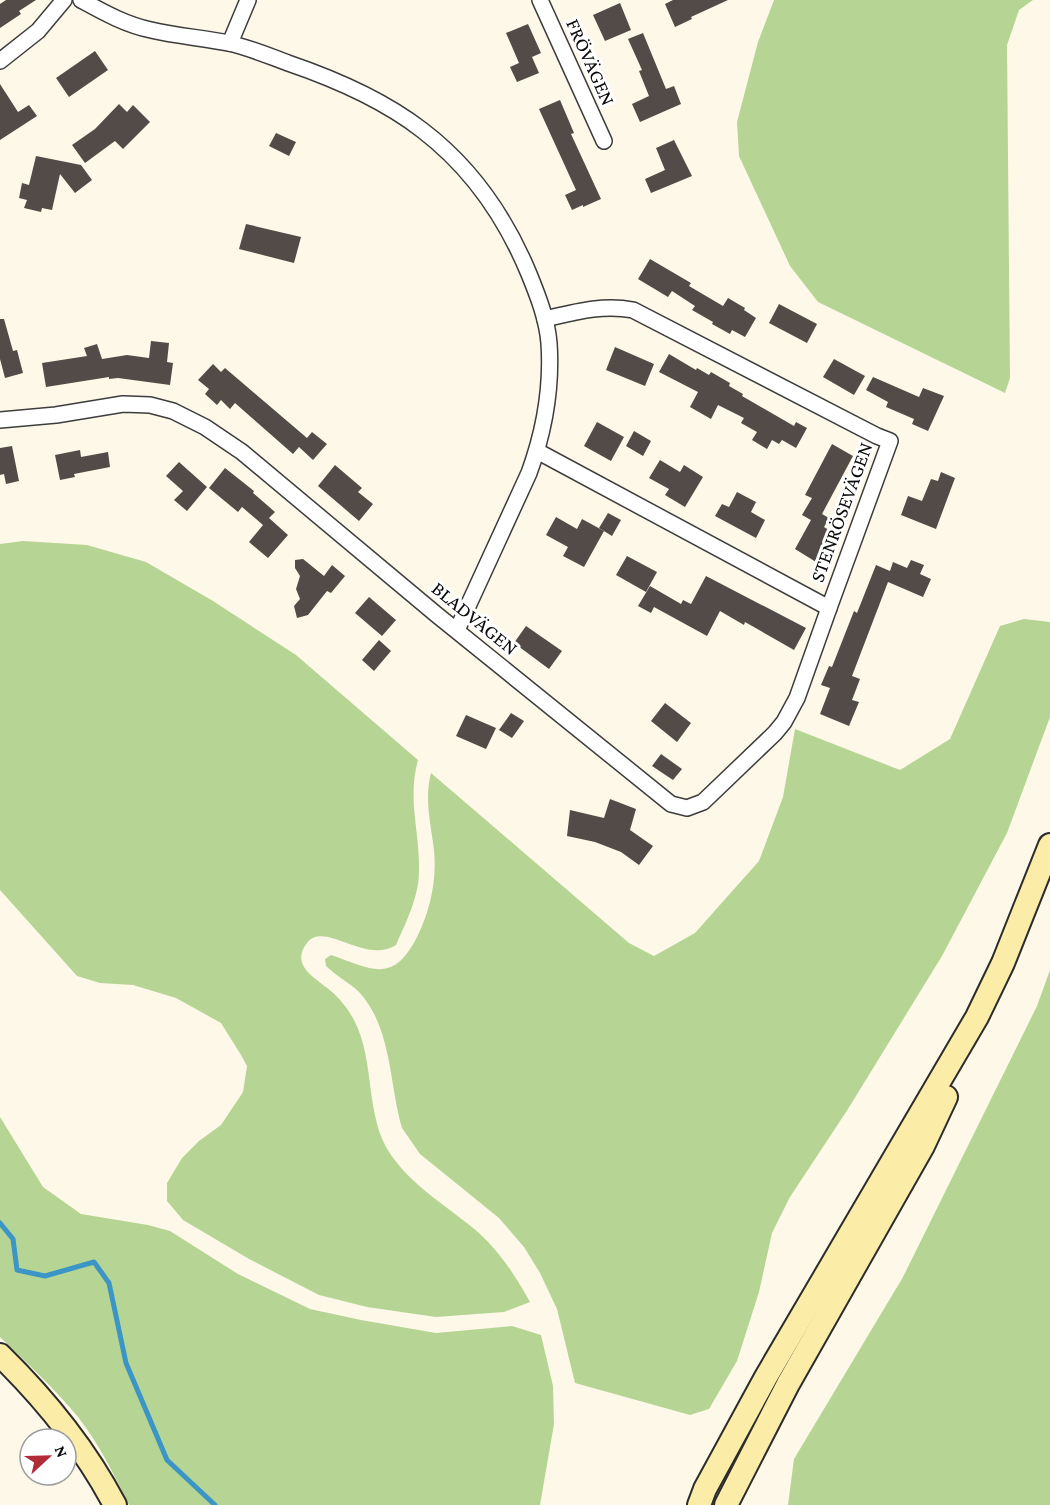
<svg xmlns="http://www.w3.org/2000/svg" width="1050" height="1505" font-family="'Crimson Pro',serif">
	<rect width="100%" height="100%" fill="#fef8e8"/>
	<g fill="#b6d595">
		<path d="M 774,0 L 1033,0 L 1019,10 L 1007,45 L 1010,378 L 1005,393 L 818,302 L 790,266 L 739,156 L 737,122 L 758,42 Z"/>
		<path d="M 23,541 L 87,545 L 146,562 L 213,601 L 296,655 L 418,760 C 407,800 420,831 419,871 C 419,897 406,922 396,945 C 365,965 324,920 307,943 C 289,966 317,979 332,992 C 340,999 349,1010 354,1020 C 376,1062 364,1116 391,1155 C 413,1187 450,1208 479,1233 C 501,1253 516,1277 530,1302 L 504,1312 L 436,1317 L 367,1307 L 319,1295 L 249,1259 L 183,1220 L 167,1201 L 167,1183 L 182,1158 L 199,1141 L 221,1125 L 243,1092 L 247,1066 L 241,1055 L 221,1023 L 176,998 L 133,985 L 100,983 L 77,976 L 0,890 L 0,544 Z"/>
		<path d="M 1024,619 L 1050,622 L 1050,717 L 1007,833 L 942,956 L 848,1109 L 790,1197 L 772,1233 L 759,1292 L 737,1361 L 709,1409 L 690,1415 L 575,1383 L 557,1309 L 540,1273 L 524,1247 L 499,1218 L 420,1154 L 402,1128 C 389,1083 392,1028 359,992 C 350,983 336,976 326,966 L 325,959 L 331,955 C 372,969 392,984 416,939 C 430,912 437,881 434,850 C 431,824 424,799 431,773 L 629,943 L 654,956 L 695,933 L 759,861 L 783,797 L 795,729 L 900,770 L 950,739 L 1000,626 Z"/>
		<path d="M 1050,970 L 1050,1505 L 788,1505 L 794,1459 L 903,1277 L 1037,1006 Z"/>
		<path d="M 0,1117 L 43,1187 L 81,1214 L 148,1225 L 170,1231 L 238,1274 L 310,1309 L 361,1320 L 436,1333 L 512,1326 L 541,1335 L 553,1386 L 554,1424 L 540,1505 L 129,1505 C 114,1474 99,1444 78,1417 C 54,1388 27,1363 0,1337 Z"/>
	</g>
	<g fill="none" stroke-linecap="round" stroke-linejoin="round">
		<path stroke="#3b96c5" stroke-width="5" d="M 0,1223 L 13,1239 L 17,1270 L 45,1276 L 94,1262 L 109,1283 L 126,1363 L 167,1460 L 215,1505"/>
	</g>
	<g fill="#524b47">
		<path d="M 6,0 L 36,0 L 19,11 L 21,14 L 0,28 L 0,4 Z"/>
		<path d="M 673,0 L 728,0 L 691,17 L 692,19 L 675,27 L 665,4 Z"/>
		<path d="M 620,3 L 631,30 L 605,41 L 593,15 Z"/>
		<path d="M 528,24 L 541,53 L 532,57 L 539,73 L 517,82 L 510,67 L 519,63 L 506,33 Z"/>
		<path d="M 643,33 L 666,89 L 674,86 L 681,104 L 640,122 L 632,104 L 649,96 L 639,71 L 642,70 L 628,39 Z"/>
		<path d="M 95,51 L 108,70 L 69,97 L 56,78 Z"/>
		<path d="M 0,84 L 18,112 L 29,105 L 37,116 L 0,140 Z"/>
		<path d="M 560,100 L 574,133 L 571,134 L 601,199 L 583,207 L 583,205 L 572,210 L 565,195 L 576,190 L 539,109 Z"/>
		<path d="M 119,104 L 127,112 L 133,105 L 150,122 L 123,149 L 115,141 L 85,163 L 72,145 L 95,129 Z"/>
		<path d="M 276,133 L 296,142 L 289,156 L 269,146 Z"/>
		<path d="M 674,140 L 692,176 L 651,193 L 645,179 L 665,170 L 656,148 Z"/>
		<path d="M 36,156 L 81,165 L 92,180 L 75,193 L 60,174 L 52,210 L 42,208 L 41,212 L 24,208 L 27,200 L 19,198 L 22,183 L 29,185 Z"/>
		<path d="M 246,224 L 301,237 L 294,263 L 239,249 Z"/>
		<path d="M 650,259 L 691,283 L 689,286 L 723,306 L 728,298 L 745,308 L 744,310 L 756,318 L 745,337 L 732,330 L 730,334 L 712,324 L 713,322 L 692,310 L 695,306 L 672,291 L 668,297 L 638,279 Z"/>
		<path d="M 779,304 L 817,324 L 807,343 L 769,323 Z"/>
		<path d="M 0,319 L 4,319 L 13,351 L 17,350 L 23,373 L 5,378 L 0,359 Z"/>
		<path d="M 151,341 L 169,343 L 167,362 L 173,363 L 170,385 L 118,378 L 109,379 L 109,377 L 46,387 L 42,363 L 87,356 L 84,348 L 97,344 L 102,359 L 127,355 L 149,358 Z"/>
		<path d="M 615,347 L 654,364 L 645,386 L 606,370 Z"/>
		<path d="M 669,354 L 696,370 L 697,368 L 709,375 L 711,372 L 730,383 L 729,386 L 743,394 L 742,396 L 794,426 L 796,422 L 807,428 L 796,448 L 782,440 L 779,444 L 772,440 L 767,449 L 752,440 L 757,432 L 741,423 L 744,418 L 718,405 L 711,419 L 690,407 L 698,392 L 659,372 Z"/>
		<path d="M 834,359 L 865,376 L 854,395 L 823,377 Z"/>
		<path d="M 213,364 L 221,372 L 225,368 L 307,438 L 312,432 L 327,444 L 313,460 L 299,447 L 293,454 L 235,403 L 230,409 L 221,400 L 217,405 L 205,394 L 209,389 L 198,380 Z"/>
		<path d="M 873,377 L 919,397 L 923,388 L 944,396 L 928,431 L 912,424 L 914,419 L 886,407 L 888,402 L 866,390 Z"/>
		<path d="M 597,422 L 624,437 L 611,461 L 584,446 Z"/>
		<path d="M 634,431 L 651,441 L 643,456 L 626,446 Z"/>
		<path d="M 832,444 L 853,456 L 822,514 L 829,518 L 824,527 L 832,532 L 816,562 L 795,549 L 811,520 L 802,515 L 812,498 L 805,495 Z"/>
		<path d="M 12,446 L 19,481 L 6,484 L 4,474 L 0,475 L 0,448 Z"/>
		<path d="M 80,450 L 81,457 L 108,452 L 110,467 L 74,474 L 75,477 L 60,480 L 55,455 Z"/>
		<path d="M 660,460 L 680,472 L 684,465 L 703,477 L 685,507 L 665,495 L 669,489 L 649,478 Z"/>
		<path d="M 179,462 L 207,487 L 187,511 L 174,500 L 183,491 L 166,476 Z"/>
		<path d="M 335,465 L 362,488 L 358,492 L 373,504 L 359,521 L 318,486 Z"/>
		<path d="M 225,468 L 254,491 L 253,493 L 275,512 L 269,518 L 288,535 L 268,558 L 249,542 L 263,525 L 242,507 L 238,512 L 209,488 Z"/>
		<path d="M 941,472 L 955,478 L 936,529 L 901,515 L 908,496 L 922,501 L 931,479 L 938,481 Z"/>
		<path d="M 737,492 L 756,502 L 751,512 L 765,520 L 756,538 L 715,516 L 722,504 L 729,507 Z"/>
		<path d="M 608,513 L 621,520 L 612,536 L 599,528 Z"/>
		<path d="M 556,517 L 577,529 L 582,519 L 604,531 L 584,567 L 563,556 L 568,547 L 546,535 Z"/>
		<path d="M 627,556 L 657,572 L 646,592 L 616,575 Z"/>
		<path d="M 303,559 L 324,576 L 332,565 L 345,576 L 331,593 L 327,591 L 308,615 L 297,618 L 294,606 L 300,599 L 296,589 L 300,576 L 295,568 L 295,560 Z"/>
		<path d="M 911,560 L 924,565 L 920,574 L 931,579 L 923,597 L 888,582 L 852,676 L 860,679 L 852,700 L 859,702 L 849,726 L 820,714 L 830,688 L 821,685 L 829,666 L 832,667 L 854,611 L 857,613 L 876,565 L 890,571 L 893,562 L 907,568 Z"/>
		<path d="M 706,576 L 806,628 L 794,650 L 745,622 L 744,625 L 720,611 L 707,636 L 654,607 L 651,613 L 638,606 L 650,586 L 681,604 L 683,600 L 691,604 Z"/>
		<path d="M 369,597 L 396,620 L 382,636 L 355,613 Z"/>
		<path d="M 526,626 L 562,651 L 549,669 L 514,643 Z"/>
		<path d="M 379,640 L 391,651 L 374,671 L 362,660 Z"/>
		<path d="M 665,703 L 691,723 L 677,742 L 651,721 Z"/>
		<path d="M 511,713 L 524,721 L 512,738 L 499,730 Z"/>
		<path d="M 466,715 L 496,728 L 486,749 L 456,736 Z"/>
		<path d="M 661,754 L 682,769 L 673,780 L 652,766 Z"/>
		<path d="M 610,799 L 636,809 L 630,830 L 653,846 L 639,865 L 621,852 L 595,842 L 567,836 L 570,810 L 604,818 Z"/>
	</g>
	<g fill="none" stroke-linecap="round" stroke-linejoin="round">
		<g stroke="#3d3d3d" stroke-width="18">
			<g id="street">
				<path d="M 81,0 C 103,12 126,25 151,30 C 177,36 203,38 228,43 C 248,47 269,56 288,63 C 335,79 382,99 422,130 C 472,168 505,216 529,274 C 538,296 547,319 549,343 C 552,387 544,432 529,473 L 457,630"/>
				<path d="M 540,0 L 604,141"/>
				<path d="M 230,43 L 248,0"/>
				<path d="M 0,61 L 38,31 L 64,0"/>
				<path d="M 0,420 L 56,415 L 123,404 L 150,405 L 173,411 L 205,427 L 242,452 L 437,615 L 671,804 L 687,808 L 703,802 L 775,733 L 784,722 L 797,698 L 829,608"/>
				<path d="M 537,451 L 829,608 L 890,441 L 877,436 L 633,310 C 603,304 575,312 545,319"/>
			</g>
		</g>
		<g stroke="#2c2c2c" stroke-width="26">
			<g id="secondary">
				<path d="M 0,1355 C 45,1399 85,1448 115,1505"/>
				<path d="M 699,1505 L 705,1489 L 766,1377 L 977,1017 L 1003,963 L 1050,845"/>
				<path d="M 726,1505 L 788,1384 L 923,1146 L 946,1097"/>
			</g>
		</g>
		<use href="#street" stroke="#fff" stroke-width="15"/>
		<use href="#secondary" stroke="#fbeca7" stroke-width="22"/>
	</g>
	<g text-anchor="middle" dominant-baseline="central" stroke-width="6" stroke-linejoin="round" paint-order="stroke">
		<g font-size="20" fill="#0a0a0a" stroke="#fff">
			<text transform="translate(591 62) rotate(66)">FRÖVÄGEN</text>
			<text transform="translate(841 512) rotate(-70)">STENRÖSEVÄGEN</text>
			<text transform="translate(475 618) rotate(39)">BLADVÄGEN</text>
		</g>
	</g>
	<g transform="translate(48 1457) rotate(68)"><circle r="28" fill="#ffffff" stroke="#9d9d9d" stroke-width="1.5"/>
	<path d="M0-4.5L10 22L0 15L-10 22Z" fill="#b12b39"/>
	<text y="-9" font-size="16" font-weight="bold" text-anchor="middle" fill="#0a0a0a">N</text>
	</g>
</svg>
